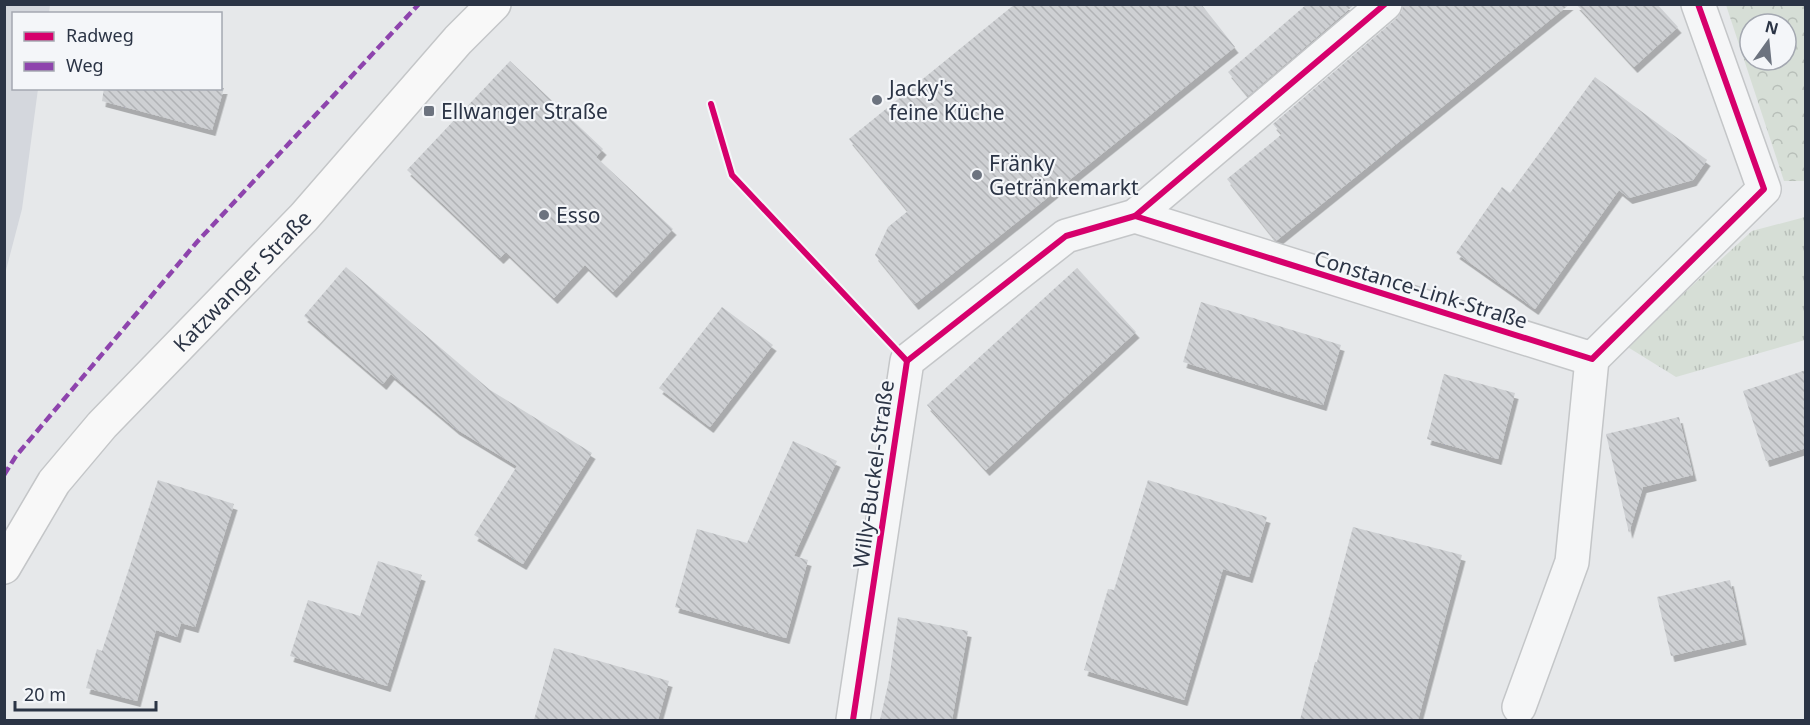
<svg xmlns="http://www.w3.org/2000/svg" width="1810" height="725" font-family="'Noto Sans',sans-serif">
	<defs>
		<pattern id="forest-crowns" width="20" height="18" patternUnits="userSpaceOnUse" patternTransform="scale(1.5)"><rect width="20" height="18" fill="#d6ded6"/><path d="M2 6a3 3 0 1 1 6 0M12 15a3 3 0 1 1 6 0" fill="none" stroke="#b8bfb9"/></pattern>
		<pattern id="park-tufts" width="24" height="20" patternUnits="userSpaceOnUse" patternTransform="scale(1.5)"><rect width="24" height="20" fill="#d6ded6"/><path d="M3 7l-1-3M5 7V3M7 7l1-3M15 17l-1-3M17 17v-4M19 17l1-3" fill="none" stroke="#b8bfb9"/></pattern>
		<pattern id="building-back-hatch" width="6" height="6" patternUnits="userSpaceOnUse" patternTransform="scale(1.5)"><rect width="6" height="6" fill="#ced0d3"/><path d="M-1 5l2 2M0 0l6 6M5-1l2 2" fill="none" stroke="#b1b3b6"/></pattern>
		<filter id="shadow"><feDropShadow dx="3.5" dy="6" stdDeviation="0" flood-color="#0004"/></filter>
	</defs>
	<rect width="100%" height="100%" fill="#e6e8ea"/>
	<path fill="#d4d7dd" d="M 5,4 L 50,5 L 49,13 L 14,14 L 14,88 L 38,89 L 22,209 L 5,274 Z"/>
	<path fill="url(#forest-crowns)" fill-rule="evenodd" d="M 1726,5 L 1805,5 L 1805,181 L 1784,181 ZM 1750,24 L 1786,24 L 1786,60 L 1750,60 Z"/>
	<path fill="url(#park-tufts)" d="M 1805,217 L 1805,340 L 1676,377 L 1626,346 L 1752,231 Z"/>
	<g fill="url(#building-back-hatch)" filter="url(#shadow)">
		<path d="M 1015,4 L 1201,4 L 1235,47 L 915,304 L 875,255 L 888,227 L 908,211 L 849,139 Z"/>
		<path d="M 1307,4 L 1355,4 L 1248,96 L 1228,72 Z"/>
		<path d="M 1403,4 L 1570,4 L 1276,241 L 1227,179 L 1282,134 L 1273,124 L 1397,18 L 1402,11 Z"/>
		<path d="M 1576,4 L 1657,4 L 1678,27 L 1634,67 Z"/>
		<path d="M 510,61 L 603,149 L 596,157 L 673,229 L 613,292 L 585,265 L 554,298 L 506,252 L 500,258 L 407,170 Z"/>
		<path d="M 1595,77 L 1707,160 L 1693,180 L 1629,198 L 1619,190 L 1535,309 L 1456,253 L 1502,187 L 1510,193 Z"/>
		<path d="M 104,88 L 224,88 L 212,130 L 102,101 Z"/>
		<path d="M 346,267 L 490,390 L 592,453 L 523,564 L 474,535 L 517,466 L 456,429 L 391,374 L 383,384 L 304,316 Z"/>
		<path d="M 1077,268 L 1136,332 L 986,470 L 927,405 Z"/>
		<path d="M 1201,302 L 1341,345 L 1323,405 L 1183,362 Z"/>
		<path d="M 722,307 L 773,345 L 710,427 L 659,388 Z"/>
		<path d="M 1806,370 L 1806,448 L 1766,461 L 1743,391 Z"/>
		<path d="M 1444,374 L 1515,393 L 1498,459 L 1427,439 Z"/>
		<path d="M 1679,417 L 1693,475 L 1643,487 L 1629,533 L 1606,434 Z"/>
		<path d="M 793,441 L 837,461 L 794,556 L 808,560 L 786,638 L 675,607 L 697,529 L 747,543 Z"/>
		<path d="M 158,480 L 234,504 L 195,627 L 181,623 L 177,637 L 156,630 L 137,701 L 86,688 L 97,649 L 102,651 Z"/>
		<path d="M 1148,480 L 1267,517 L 1249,577 L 1223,569 L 1184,700 L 1084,670 L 1108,589 L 1114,590 Z"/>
		<path d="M 1353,527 L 1462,555 L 1418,720 L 1300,720 L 1315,662 L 1317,662 Z"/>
		<path d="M 378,561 L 422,575 L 387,686 L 290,656 L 308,600 L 360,616 Z"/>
		<path d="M 1730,580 L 1743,639 L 1671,656 L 1657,597 Z"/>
		<path d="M 898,617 L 968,631 L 952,720 L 880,720 L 889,680 Z"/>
		<path d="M 554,648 L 669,681 L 658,720 L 534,720 Z"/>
	</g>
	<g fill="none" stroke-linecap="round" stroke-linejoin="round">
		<g stroke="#c4c6c8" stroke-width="36">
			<g id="street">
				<path d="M 1135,216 L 1592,359 L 1764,189 L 1698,4"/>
				<path d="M 1519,707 L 1572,562 L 1592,359"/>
				<path d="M 853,720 L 907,361 L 1066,236 L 1135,216 L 1385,4"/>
			</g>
		</g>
		<g stroke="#c4c6c8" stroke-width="36">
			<g id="secondary">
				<path id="s1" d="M 4,567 L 54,482 L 102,425 L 304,217 L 458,40 L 494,4"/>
			</g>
		</g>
		<use href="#street" stroke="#f5f6f7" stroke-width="33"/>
		<use href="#secondary" stroke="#f8f8f8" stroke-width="33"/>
		<path stroke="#8e44ad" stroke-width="4.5" stroke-dasharray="9 4.5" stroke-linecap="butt" d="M 4,475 L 16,456 L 197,242 L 419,4"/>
		<g stroke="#f4f6f9" stroke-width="10">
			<g id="cycleway">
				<path d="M 711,104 L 732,175 L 907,361"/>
				<path d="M 1135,216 L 1592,359 L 1764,189 L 1698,4"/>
				<path d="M 853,720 L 907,361 L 1066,236 L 1135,216 L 1385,4"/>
			</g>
		</g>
		<use href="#cycleway" stroke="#d6006c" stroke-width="6"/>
	</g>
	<g fill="#6c737f" stroke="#f4f6f9" stroke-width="2">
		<circle cx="877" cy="100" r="6"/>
		<rect x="423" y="105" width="12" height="12" rx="3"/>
		<circle cx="977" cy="175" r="6"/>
		<circle cx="544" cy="215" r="6"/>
	</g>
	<g text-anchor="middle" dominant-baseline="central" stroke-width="4.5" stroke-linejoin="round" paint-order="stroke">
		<g font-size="21" fill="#2b3445" stroke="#f4f6f9" text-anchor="start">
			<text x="889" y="88">Jacky's<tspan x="889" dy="24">feine Küche</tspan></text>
			<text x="441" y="111">Ellwanger Straße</text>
			<text x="989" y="163">Fränky<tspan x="989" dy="24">Getränkemarkt</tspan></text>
			<text x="556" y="215">Esso</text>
		</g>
		<g font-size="21" fill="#2b3445" stroke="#f4f6f9">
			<text stroke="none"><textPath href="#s1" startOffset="374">Katzwanger Straße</textPath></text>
			<text transform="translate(1421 289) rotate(17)">Constance-Link-Straße</text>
			<text transform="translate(873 474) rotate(-82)">Willy-Buckel-Straße</text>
		</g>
	</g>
	<rect width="1810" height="725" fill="none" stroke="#2b3445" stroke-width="12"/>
	<rect x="12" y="12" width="210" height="78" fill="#f4f6f9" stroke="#a4a8b1" stroke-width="1.5"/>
	<rect x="24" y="32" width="30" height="9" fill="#d6006c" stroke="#a4a8b1" stroke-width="1.5"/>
	<text x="66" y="42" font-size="18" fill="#2b3445">Radweg</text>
	<rect x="24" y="62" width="30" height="9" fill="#8e44ad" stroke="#a4a8b1" stroke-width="1.5"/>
	<text x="66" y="72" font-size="18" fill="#2b3445">Weg</text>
	<g transform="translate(1768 42) rotate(15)"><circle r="28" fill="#f4f6f9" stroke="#a4a8b1" stroke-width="1.5"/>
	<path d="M0-4.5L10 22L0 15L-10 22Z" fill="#6c737f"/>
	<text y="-9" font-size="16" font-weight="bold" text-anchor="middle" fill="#2b3445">N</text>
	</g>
	<path d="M15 701v9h141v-9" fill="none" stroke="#2b3445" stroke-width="3"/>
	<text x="24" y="701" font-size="18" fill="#2b3445" stroke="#f4f6f9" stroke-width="4.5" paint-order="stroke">20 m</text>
</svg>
